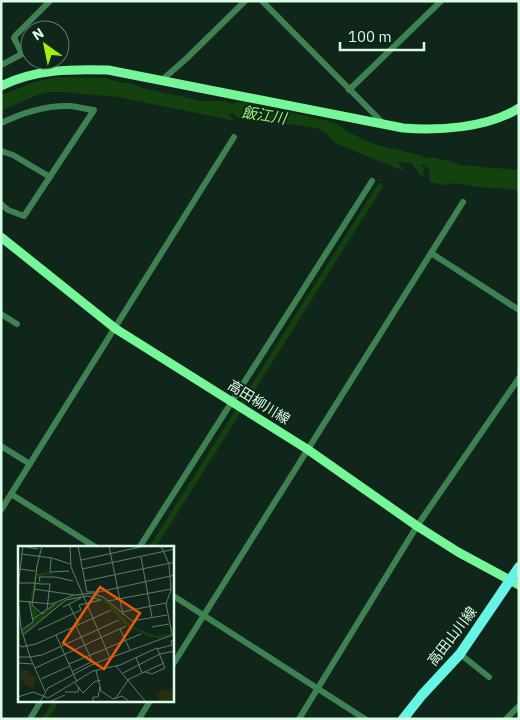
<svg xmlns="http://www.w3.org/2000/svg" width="520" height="720" font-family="'IBM Plex Sans','Noto Sans JP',sans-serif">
	<rect width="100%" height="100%" fill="#11261a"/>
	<path fill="#13420e" d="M 57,77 L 105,78 L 123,83 L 131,83 L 142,88 L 202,101 L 226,101 L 229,104 L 242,102 L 320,119 L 335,123 L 354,135 L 377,145 L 423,156 L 426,159 L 432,157 L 452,162 L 460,165 L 519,170 L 519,190 L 479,187 L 455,183 L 444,185 L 429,182 L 430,169 L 424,165 L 427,165 L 420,164 L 424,168 L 423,172 L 424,174 L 422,177 L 421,176 L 411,163 L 398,162 L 403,170 L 408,173 L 406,172 L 335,143 L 325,132 L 317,128 L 250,119 L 242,120 L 232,113 L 228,115 L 236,121 L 118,97 L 61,92 L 49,92 L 37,95 L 1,111 L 1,95 L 35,82 Z"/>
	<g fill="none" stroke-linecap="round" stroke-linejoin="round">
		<path stroke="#13420e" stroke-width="2" d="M 517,719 L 519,717"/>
		<g stroke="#13420e" stroke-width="5.5">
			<path d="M 152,548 L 380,186"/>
			<path d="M 45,719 L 56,701"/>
		</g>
		<g stroke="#3f8252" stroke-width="6">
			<path d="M 262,1 L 383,123"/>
			<path d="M 1,65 L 22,54 L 14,38 L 15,36 L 50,1"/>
			<path d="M 162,80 L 186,59 L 245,1"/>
			<path d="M 349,90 L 441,1"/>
			<path d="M 1,123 C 22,113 47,105 70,106 C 78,107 86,109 94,110 L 24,216 L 8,210 L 1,204"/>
			<path d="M 1,151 L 13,155 L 50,177"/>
			<path d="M 431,253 L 519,310"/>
			<path d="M 1,314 L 17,324"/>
			<path d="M 1,446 L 30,464"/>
			<path d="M 11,494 L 97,548"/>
			<path d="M 1,510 L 234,137"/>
			<path d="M 139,548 L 372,181"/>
			<path d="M 172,595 L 365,719"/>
			<path d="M 460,654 L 489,677"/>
			<path d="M 172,666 L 463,202"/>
			<path d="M 30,719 L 41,701"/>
			<path d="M 139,719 L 150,701"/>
			<path d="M 299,719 L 417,526 L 519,378"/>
			<path d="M 506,719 L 519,706"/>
		</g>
		<g stroke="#75f699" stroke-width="9">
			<path d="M 1,86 C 35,69 71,69 108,70 L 403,128 C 438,131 488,128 519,108"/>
			<path d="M 1,237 L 116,329 L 307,449 L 417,526 L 458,552 L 519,585"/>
		</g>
		<path stroke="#66f5e4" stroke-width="10" d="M 403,719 L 422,695 L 460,654 L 519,567"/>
	</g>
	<g text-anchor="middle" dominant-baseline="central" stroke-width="4" stroke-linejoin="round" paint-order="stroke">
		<g font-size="14" fill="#d8fde5" stroke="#11261a">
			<text transform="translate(259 402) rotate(32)">高田柳川線</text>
			<text transform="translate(452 636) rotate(-52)">高田山川線</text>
		</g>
		<g font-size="15" font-style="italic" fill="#93f66d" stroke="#11261a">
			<text transform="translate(264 115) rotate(9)">飯江川</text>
		</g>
	</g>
	<g transform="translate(18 546)">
		<rect width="156" height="156" fill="#11261a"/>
		<path d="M 4,124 L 11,125 L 11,128 L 19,131 L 15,142 L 8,140 L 1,129 ZM 157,139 L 156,156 L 138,156 L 142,154 L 138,148 L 147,143 L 150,145 Z" fill="#292f14"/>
		<path d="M 22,0 L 15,61 L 19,65 L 19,72 L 37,58 L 62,48 L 80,49 L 95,61 L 114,81 L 138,90 L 156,87 L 141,92 L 129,90 L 107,78 L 82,51 L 68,50 L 48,54 L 10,86 L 0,89 L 15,76 L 12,57 Z" fill="#13420e"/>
		<path fill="none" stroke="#13420e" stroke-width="2.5" d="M 19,29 L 34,27"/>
		<path fill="none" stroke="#617c6b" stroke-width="1" d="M 2,0 L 20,3M 52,0 L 53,21 L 92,112M 60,0 L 69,46 L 81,46 L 157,29M 91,0 L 105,69M 143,0 L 151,18 L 153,44 L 148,58 L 154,88M 3,8 L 34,12 L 52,18M 123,11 L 134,71M 33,12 L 32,26 L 51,25M 63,14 L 127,0M 1,23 L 17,25M 64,23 L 157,3M 67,35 L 157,16M 22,36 L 21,31 L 37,31 L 55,35M 0,37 L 17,37 L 23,38 L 32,38 L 29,63 L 24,68 L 14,59 L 17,40 L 17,37 L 19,20 L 24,0M 0,41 L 5,0M 16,43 L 56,49M 0,53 L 3,82 L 12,111 L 24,109 L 101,74M 1,55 L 34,58 L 56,49 L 74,47 L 85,51 L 114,75 L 149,69M 90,55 L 153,43M 51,58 L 61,79M 45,61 L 63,52M 104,66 L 148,57M 15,73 L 37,58M 58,80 L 76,119M 134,81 L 151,78M 102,83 L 112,104M 4,84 L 15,76 L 11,55M 20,84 L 63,64 L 61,59 L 83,54M 5,89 L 48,54 L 70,50 L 83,54M 38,89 L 59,136M 0,97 L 3,101 L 18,98 L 93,64M 139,103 L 154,99 L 153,95 L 157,94M 0,111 L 12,111 L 27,145M 118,111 L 124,127M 0,117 L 15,118M 51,118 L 123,88M 98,120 L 127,155M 17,122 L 108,80M 78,124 L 83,145 L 95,153 L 104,150 L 112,156M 55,125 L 73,116M 105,127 L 142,108 L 157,105M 23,133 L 52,120M 57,137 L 65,147 L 76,136 L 83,134M 47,146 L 60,146 L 61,141M 0,151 L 15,146 L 30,152 L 75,125 L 102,119 L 139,102 L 147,122 L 134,128 L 127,126M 97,153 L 111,133 L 146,117M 22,156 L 30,142 L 75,118 L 157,88M 31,156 L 47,149M 75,156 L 75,151 L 80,151 L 82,141"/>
		<path fill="#e8590c" fill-opacity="0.15" stroke="#e8590c" stroke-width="2.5" d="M 82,41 L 122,67 L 86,123 L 45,97 Z"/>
		<rect width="156" height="156" fill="none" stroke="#d8fde5" stroke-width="2.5"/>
	</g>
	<rect width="520" height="720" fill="none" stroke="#d8fde5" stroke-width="5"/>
	<g transform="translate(45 45) rotate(327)"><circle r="24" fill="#11261a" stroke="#617c6b"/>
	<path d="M0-4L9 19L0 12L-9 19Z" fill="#a1f010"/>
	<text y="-8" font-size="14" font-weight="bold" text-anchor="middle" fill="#d8fde5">N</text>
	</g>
	<path d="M340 42v8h84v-8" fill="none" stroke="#d8fde5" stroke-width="2.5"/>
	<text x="348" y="42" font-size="15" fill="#d8fde5" stroke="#11261a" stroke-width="4" paint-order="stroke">100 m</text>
</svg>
